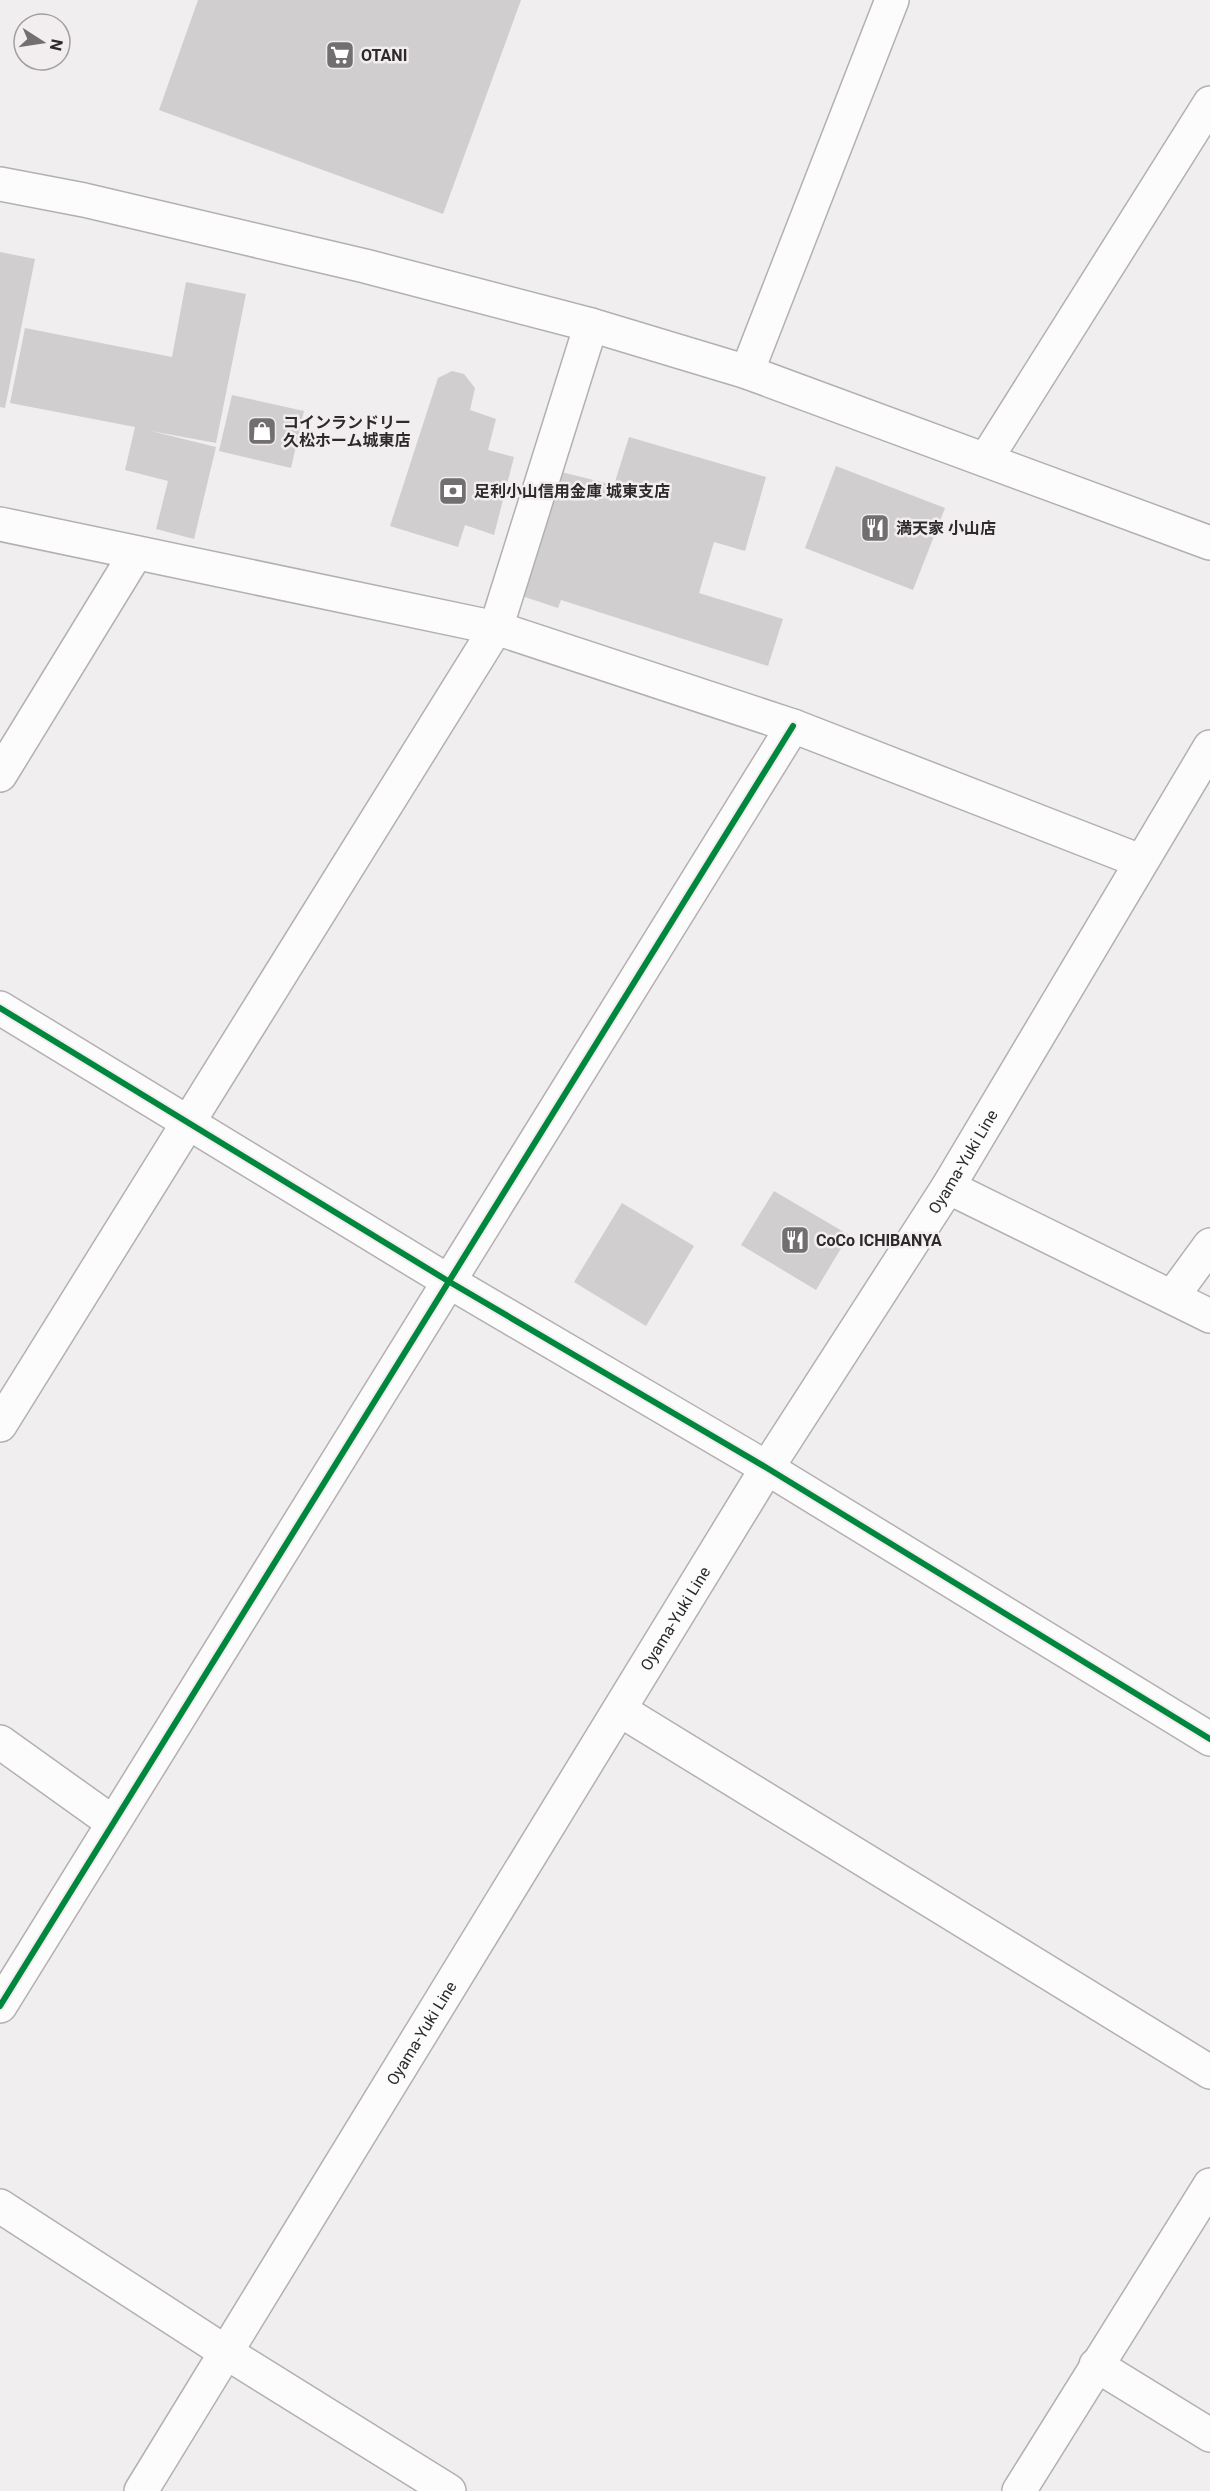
<svg xmlns="http://www.w3.org/2000/svg" width="1210" height="2491" font-family="Roboto,'Noto Sans JP',sans-serif">
	<rect width="100%" height="100%" fill="#f1eeef"/>
	<g fill="#d0cecf">
		<path d="M 198,0 L 521,0 L 443,214 L 159,110 Z"/>
		<path d="M 0,252 L 35,259 L 5,408 L 0,407 Z"/>
		<path d="M 186,282 L 246,294 L 216,443 L 151,431 L 216,447 L 194,539 L 156,529 L 168,481 L 125,470 L 135,427 L 10,403 L 25,328 L 172,357 Z"/>
		<path d="M 452,371 L 464,374 L 475,388 L 470,410 L 496,419 L 488,450 L 514,457 L 494,535 L 465,525 L 458,547 L 390,526 L 438,378 Z"/>
		<path d="M 232,395 L 304,411 L 291,468 L 219,451 Z"/>
		<path d="M 629,437 L 766,477 L 745,551 L 714,542 L 699,593 L 783,619 L 768,666 L 561,600 L 558,608 L 519,595 L 561,472 L 614,485 Z"/>
		<path d="M 836,466 L 945,508 L 913,590 L 805,548 Z"/>
		<path d="M 774,1191 L 849,1235 L 816,1290 L 741,1245 Z"/>
		<path d="M 622,1203 L 694,1246 L 646,1326 L 574,1282 Z"/>
	</g>
	<g fill="none" stroke-linecap="round" stroke-linejoin="round">
		<g stroke="#b3b0b1" stroke-width="36">
			<g id="street">
				<path d="M 747,372 L 892,0"/>
				<path d="M 986,459 L 1210,103"/>
				<path d="M 0,524 L 496,628 L 793,726 L 1140,861"/>
				<path d="M 0,775 L 136,553"/>
				<path d="M 0,1008 L 448,1281 L 767,1468 L 1210,1739"/>
				<path d="M 948,1187 L 1210,1316"/>
				<path d="M 1172,1297 L 1210,1245"/>
				<path d="M 0,1425 L 496,628 L 591,325"/>
				<path d="M 620,1710 L 1210,2072"/>
				<path d="M 0,1742 L 112,1822"/>
				<path d="M 0,2006 L 793,726"/>
				<path d="M 1096,2365 L 1210,2435"/>
				<path d="M 1019,2491 L 1210,2185"/>
			</g>
		</g>
		<g stroke="#b3b0b1" stroke-width="36">
			<g id="secondary">
				<path d="M 0,184 L 84,200 L 365,266 L 591,325 L 747,372 L 1210,543"/>
				<path d="M 0,2206 L 227,2353 L 449,2491"/>
				<path id="s1" d="M 141,2491 L 767,1468 L 948,1187 L 1210,747"/>
			</g>
		</g>
		<use href="#street" stroke="#fdfcfd" stroke-width="33"/>
		<use href="#secondary" stroke="#fdfcfd" stroke-width="33"/>
		<g stroke="#f2edef" stroke-width="10">
			<g id="cycleway">
				<path d="M 0,1008 L 448,1281 L 767,1468 L 1210,1739"/>
				<path d="M 0,2006 L 793,726"/>
			</g>
		</g>
		<use href="#cycleway" stroke="#00873e" stroke-width="6"/>
	</g>
	<defs>
		<g id="supermarket-square" transform="scale(1.5)"><rect x="-9" y="-9" width="18" height="18" rx="4" fill="#716f70" stroke="#f2edef"/><path d="M-6-5.5h2.5l.6 2H6L4.5 2H-2.5L-4.4-4H-6ZM-1.5 3.2a1.3 1.3 0 1 0 .1 0ZM3 3.2a1.3 1.3 0 1 0 .1 0Z" fill="#fff"/></g>
		<g id="shop-square" transform="scale(1.5)"><rect x="-9" y="-9" width="18" height="18" rx="4" fill="#716f70" stroke="#f2edef"/><path d="M-5-2.5h2.3a2.7 3.5 0 0 1 5.4 0H5L5.5 6h-11ZM-1.5-2.5h3a1.5 2.3 0 0 0-3 0Z" fill="#fff"/></g>
		<g id="bank-square" transform="scale(1.5)"><rect x="-9" y="-9" width="18" height="18" rx="4" fill="#716f70" stroke="#f2edef"/><path d="M-6-4H6V4H-6ZM0-2.3a2.3 2.3 0 1 0 0 4.6a2.3 2.3 0 1 0 0-4.6Z" fill="#fff"/></g>
		<g id="restaurant-square" transform="scale(1.5)"><rect x="-9" y="-9" width="18" height="18" rx="4" fill="#716f70" stroke="#f2edef"/><path d="M-5-6h1v4h1v-4h1v4h1v-4h1v5L-1.5 .5V6h-2V.5L-5-1ZM5-6V6H3V1.5H1.5Q1.5-4 5-6Z" fill="#fff"/></g>
	</defs>
	<g fill-rule="evenodd">
		<use href="#supermarket-square" x="340" y="55"/>
		<use href="#shop-square" x="262" y="431"/>
		<use href="#bank-square" x="453" y="491"/>
		<use href="#restaurant-square" x="875" y="528"/>
		<use href="#restaurant-square" x="795" y="1240"/>
	</g>
	<g text-anchor="middle" dominant-baseline="central" stroke-width="5" stroke-linejoin="round" paint-order="stroke">
		<g font-size="16" font-weight="bold" fill="#2c2a2b" stroke="#f2edef" text-anchor="start">
			<text x="361" y="55">OTANI</text>
			<text x="283" y="422">コインランドリー<tspan x="283" dy="18">久松ホーム城東店</tspan></text>
			<text x="474" y="491">足利小山信用金庫 城東支店</text>
			<text x="896" y="528">満天家 小山店</text>
			<text x="816" y="1240">CoCo ICHIBANYA</text>
		</g>
		<g font-size="16" fill="#2c2a2b" stroke="#f2edef">
			<text stroke="none"><textPath href="#s1" startOffset="1563">Oyama-Yuki Line</textPath></text>
			<text stroke="none"><textPath href="#s1" startOffset="1023">Oyama-Yuki Line</textPath></text>
			<text stroke="none"><textPath href="#s1" startOffset="537">Oyama-Yuki Line</textPath></text>
		</g>
	</g>
	<g transform="translate(42 42) rotate(102)"><circle r="28" fill="#f2edef" stroke="#a39fa1" stroke-width="1.5"/>
	<path d="M0-4.5L10 22L0 15L-10 22Z" fill="#716f70"/>
	<text y="-9" font-size="16" font-weight="bold" text-anchor="middle" fill="#2c2a2b">N</text>
	</g>
</svg>
